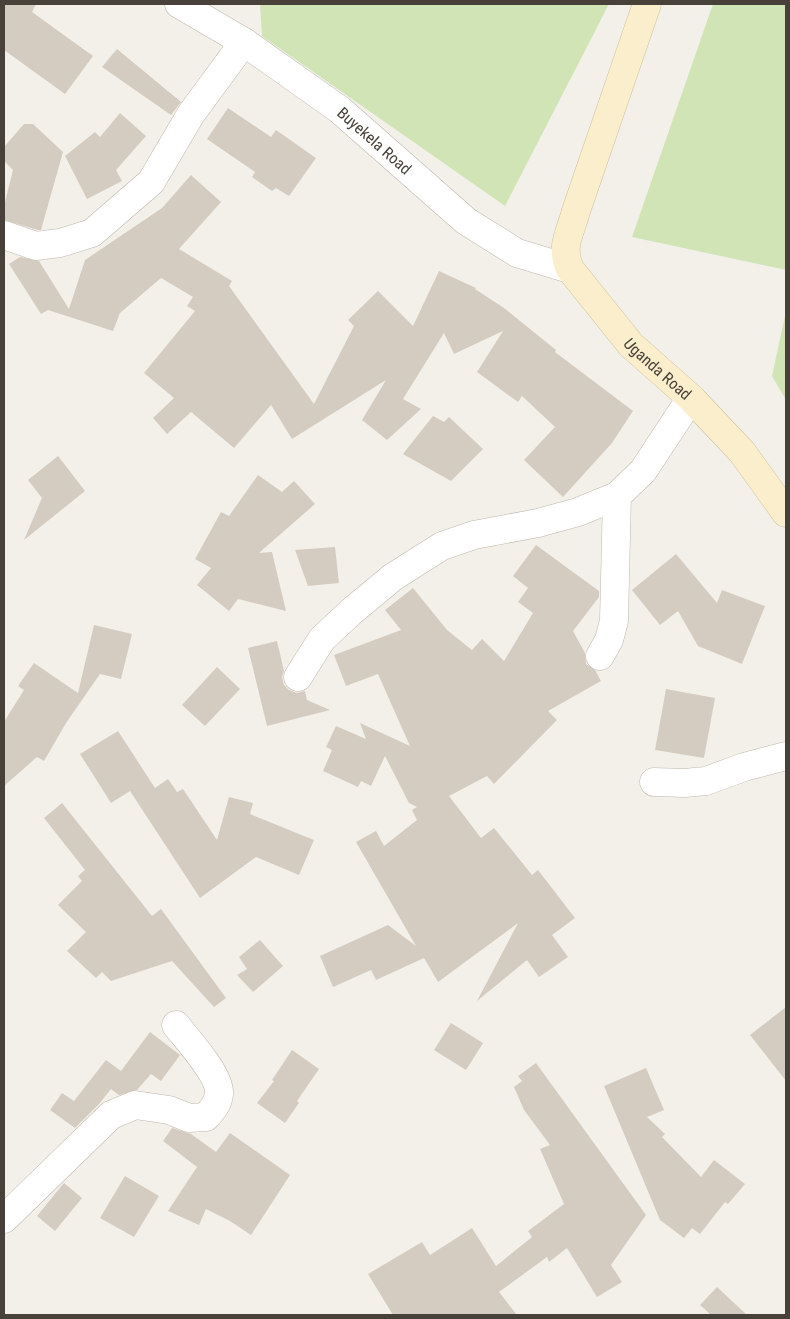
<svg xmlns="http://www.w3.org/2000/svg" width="790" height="1319" font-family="'Roboto Condensed',sans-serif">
	<rect width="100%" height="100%" fill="#f3f0ea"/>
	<g fill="#d0e4b6">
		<path d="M 260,4 L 609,4 L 505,206 L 262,36 Z"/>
		<path d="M 713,4 L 786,4 L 786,270 L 632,237 Z"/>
		<path d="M 786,311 L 786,400 L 772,376 Z"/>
	</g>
	<g fill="#d4ccc0">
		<path d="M 4,4 L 36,4 L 32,12 L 93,56 L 65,94 L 4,50 Z"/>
		<path d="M 117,49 L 181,102 L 171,115 L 102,67 Z"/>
		<path d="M 228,108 L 271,137 L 276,130 L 316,158 L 289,196 L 276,188 L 272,191 L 252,177 L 255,172 L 207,139 Z"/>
		<path d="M 120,113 L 146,136 L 116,170 L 122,181 L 87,199 L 65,156 L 95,132 L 100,137 Z"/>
		<path d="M 24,124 L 33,124 L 63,152 L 41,230 L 38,230 L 4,220 L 4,206 L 13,170 L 4,161 L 4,147 Z"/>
		<path d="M 191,175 L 221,202 L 179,249 L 232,281 L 229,286 L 314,404 L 354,326 L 348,320 L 378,291 L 413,326 L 439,271 L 476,288 L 475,289 L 504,308 L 556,350 L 555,352 L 633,411 L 612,443 L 563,497 L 524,460 L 555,427 L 522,396 L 518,402 L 477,372 L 503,331 L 454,354 L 444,333 L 403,399 L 421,409 L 387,440 L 362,420 L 386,380 L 292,439 L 271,405 L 234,448 L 191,412 L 167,434 L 153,418 L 174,398 L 144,373 L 195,311 L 187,306 L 193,297 L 161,278 L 120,313 L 113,331 L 48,310 L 41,314 L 9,264 L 20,257 L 39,261 L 69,309 L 85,260 L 162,208 Z"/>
		<path d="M 433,416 L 444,422 L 449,417 L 483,449 L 451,481 L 403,454 Z"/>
		<path d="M 58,456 L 85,491 L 24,540 L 42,498 L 28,480 Z"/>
		<path d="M 258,475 L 282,492 L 294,481 L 315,504 L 259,553 L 272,552 L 286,611 L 238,599 L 229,611 L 197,585 L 211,568 L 195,559 L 221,512 L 229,516 Z"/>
		<path d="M 536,545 L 599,591 L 599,597 L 573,631 L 585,653 L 586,664 L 595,670 L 601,681 L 548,711 L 557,720 L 494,784 L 487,776 L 449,796 L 481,838 L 494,828 L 532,875 L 538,870 L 575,918 L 552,935 L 568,957 L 539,977 L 527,960 L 477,1001 L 518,923 L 438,982 L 424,958 L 376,980 L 371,970 L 333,987 L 320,956 L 388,925 L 416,946 L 356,842 L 376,831 L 384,846 L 417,820 L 412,810 L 417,807 L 409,803 L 385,756 L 371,786 L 361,781 L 358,787 L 323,771 L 332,750 L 326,747 L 336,726 L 366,739 L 360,723 L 410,746 L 378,674 L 346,686 L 334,655 L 401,630 L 385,610 L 413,588 L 447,630 L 472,650 L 482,639 L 504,661 L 533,613 L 518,602 L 528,588 L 513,576 Z"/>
		<path d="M 335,547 L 339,583 L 308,586 L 295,550 Z"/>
		<path d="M 676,554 L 717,603 L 722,590 L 765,606 L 742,664 L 698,646 L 678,611 L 660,625 L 632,590 Z"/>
		<path d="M 94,625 L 132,634 L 121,679 L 100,674 L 66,723 L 44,761 L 37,757 L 4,786 L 4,722 L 24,690 L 18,686 L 34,663 L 78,693 Z"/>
		<path d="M 277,641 L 284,671 L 282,677 L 284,685 L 289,690 L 297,693 L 305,691 L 307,700 L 330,710 L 267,726 L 248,648 Z"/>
		<path d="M 217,667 L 240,689 L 205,726 L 182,705 Z"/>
		<path d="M 666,689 L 715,698 L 704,758 L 655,750 Z"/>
		<path d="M 118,731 L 155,788 L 168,779 L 177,792 L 183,789 L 217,840 L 229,797 L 253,803 L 250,814 L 314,840 L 299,875 L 256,857 L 200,898 L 130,791 L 111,803 L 80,754 Z"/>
		<path d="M 62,803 L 152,916 L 161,909 L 226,998 L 214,1007 L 172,961 L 111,981 L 102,972 L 96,978 L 67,951 L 86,932 L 58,905 L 82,881 L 78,876 L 85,870 L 44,818 Z"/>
		<path d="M 260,940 L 283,966 L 253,992 L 237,975 L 247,969 L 239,957 Z"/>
		<path d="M 786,1007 L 786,1081 L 750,1035 Z"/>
		<path d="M 451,1023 L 483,1043 L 466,1070 L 434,1050 Z"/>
		<path d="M 150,1032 L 180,1055 L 161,1081 L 151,1074 L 137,1090 L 119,1095 L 111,1089 L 99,1104 L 75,1128 L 50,1110 L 62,1093 L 74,1101 L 106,1060 L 121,1071 Z"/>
		<path d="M 292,1050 L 319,1069 L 297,1101 L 299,1103 L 285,1123 L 257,1103 L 274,1081 L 272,1080 Z"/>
		<path d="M 536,1063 L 646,1215 L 611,1265 L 622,1282 L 597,1297 L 567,1248 L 549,1262 L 547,1257 L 499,1292 L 517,1315 L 393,1315 L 368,1274 L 422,1242 L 430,1255 L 472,1228 L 496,1266 L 532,1237 L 528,1231 L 564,1204 L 540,1149 L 550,1145 L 524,1110 L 514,1087 L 522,1081 L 518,1076 Z"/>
		<path d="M 646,1068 L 664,1110 L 647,1117 L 665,1134 L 662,1137 L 701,1177 L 714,1160 L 745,1184 L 728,1204 L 725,1202 L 700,1234 L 692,1228 L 684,1238 L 660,1220 L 604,1086 Z"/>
		<path d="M 172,1128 L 191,1134 L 216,1152 L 230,1133 L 290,1175 L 251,1235 L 230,1221 L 206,1209 L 199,1225 L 168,1211 L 197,1167 L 163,1141 Z"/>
		<path d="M 125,1176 L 159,1196 L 134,1237 L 100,1218 Z"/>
		<path d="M 64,1183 L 82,1198 L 55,1231 L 37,1216 Z"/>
		<path d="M 717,1287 L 747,1315 L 711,1315 L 700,1305 Z"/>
	</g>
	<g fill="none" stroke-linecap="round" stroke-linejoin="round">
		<g stroke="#beb8ad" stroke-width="29">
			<g id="minor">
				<path id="s1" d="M 179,4 L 244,42 L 340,110 L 466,221 L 517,253 L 570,269"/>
				<path d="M 4,235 L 36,246 L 60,243 L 92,233 L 151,182 L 191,114 L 244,42"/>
				<path d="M 600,656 L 609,640 L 614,621 L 617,496"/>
				<path d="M 298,677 L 322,639 L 352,611 L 393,577 L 442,546 L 474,535 L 538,523 L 578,512 L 617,496 L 643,471 L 691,398"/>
				<path d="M 654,782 L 684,783 L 706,781 L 744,767 L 786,756"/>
				<path d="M 4,1219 L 111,1115 L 135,1105 L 169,1110 L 189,1118 L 206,1117 C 212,1110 218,1104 219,1094 C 221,1076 187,1039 176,1025"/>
			</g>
		</g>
		<g stroke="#cfc19d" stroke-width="29">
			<g id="secondary">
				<path id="s2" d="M 647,4 L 576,211 C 570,234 560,246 570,269 L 631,345 L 691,398 L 742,452 L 786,513"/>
			</g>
		</g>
		<use href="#minor" stroke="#fff" stroke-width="28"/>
		<use href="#secondary" stroke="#faeecd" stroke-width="28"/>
	</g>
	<g text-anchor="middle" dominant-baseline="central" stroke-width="5" stroke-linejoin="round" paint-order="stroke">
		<g font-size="16" fill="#474139" stroke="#fff">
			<text stroke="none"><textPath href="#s1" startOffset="239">Buyekela Road</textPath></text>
			<text stroke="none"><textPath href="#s2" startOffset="412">Uganda Road</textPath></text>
		</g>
	</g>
	<rect width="790" height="1319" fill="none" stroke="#474139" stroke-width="10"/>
</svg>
